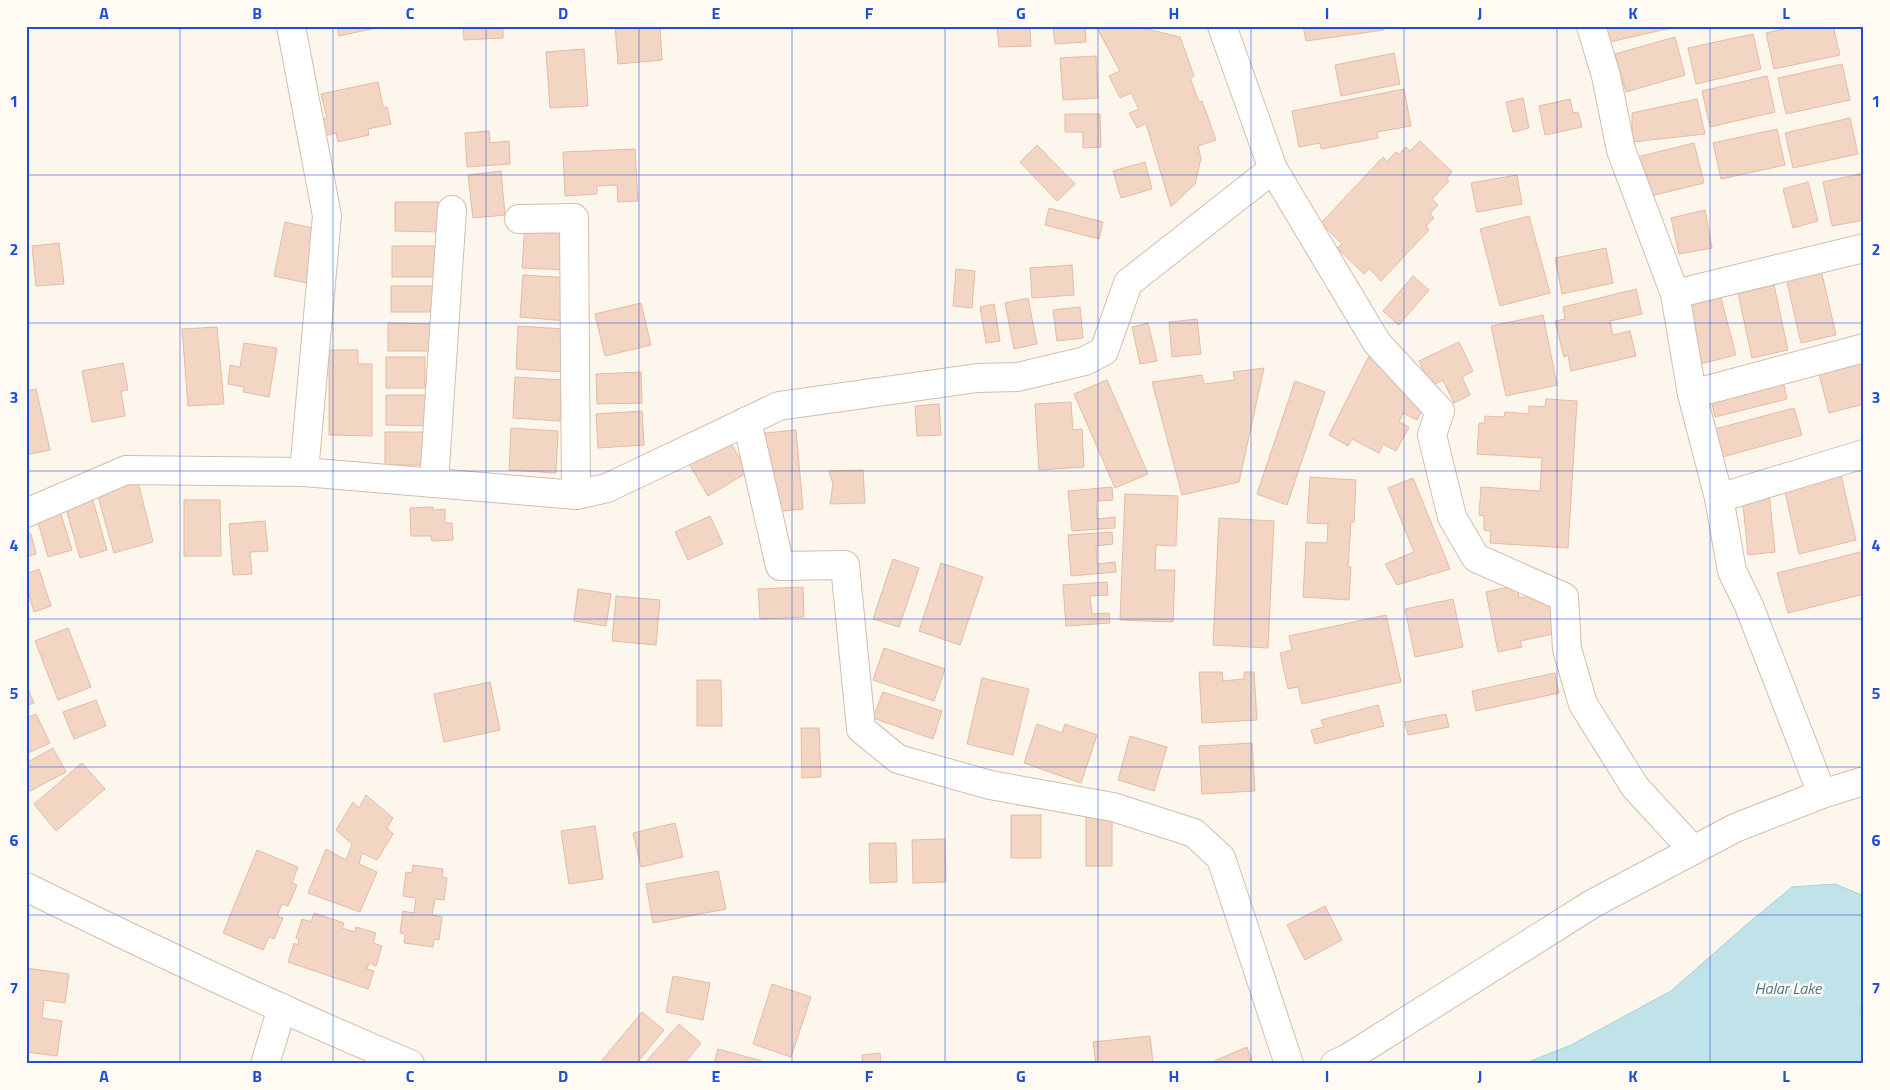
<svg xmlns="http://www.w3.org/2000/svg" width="1890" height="1090" font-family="'Titillium Web',sans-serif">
	<rect width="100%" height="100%" fill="#fdf6ec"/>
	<path fill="#bfe3e8" stroke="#a5d3da" d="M 1835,884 L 1864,896 L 1864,990 L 1860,1010 L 1864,1029 L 1864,1064 L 1523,1064 L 1571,1045 L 1671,991 L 1746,925 L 1792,887 Z"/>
	<g fill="#f3d5c3" stroke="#e6bba3">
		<path d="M 337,26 L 380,26 L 380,27 L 339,36 Z"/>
		<path d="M 463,26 L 503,26 L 503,38 L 464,40 Z"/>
		<path d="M 615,26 L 660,26 L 662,60 L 618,64 Z"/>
		<path d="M 997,26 L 1030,26 L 1031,46 L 999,47 Z"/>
		<path d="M 1053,26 L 1085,26 L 1086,42 L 1055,44 Z"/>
		<path d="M 1303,26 L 1384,26 L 1384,30 L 1306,41 Z"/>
		<path d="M 1606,26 L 1675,26 L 1675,27 L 1610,42 Z"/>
		<path d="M 1798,26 L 1833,26 L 1840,55 L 1774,69 L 1766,33 Z"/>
		<path d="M 1097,28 L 1143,28 L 1180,37 L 1194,76 L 1190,78 L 1199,102 L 1202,101 L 1216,140 L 1198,146 L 1201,158 L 1195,184 L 1171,207 L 1146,123 L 1137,128 L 1129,113 L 1139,109 L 1131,93 L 1120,98 L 1109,76 L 1120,71 Z"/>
		<path d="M 1753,34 L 1761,69 L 1696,84 L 1688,48 Z"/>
		<path d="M 1675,37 L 1685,75 L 1626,92 L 1615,54 Z"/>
		<path d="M 584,49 L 588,106 L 550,108 L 546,52 Z"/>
		<path d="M 1394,53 L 1400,84 L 1341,96 L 1335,65 Z"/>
		<path d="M 1096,56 L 1098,98 L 1063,100 L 1060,58 Z"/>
		<path d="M 1842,64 L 1850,100 L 1786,114 L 1778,78 Z"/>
		<path d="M 1767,76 L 1775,112 L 1710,127 L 1702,91 Z"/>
		<path d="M 378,82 L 383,107 L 387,107 L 391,124 L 368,129 L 369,135 L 338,142 L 336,133 L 324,136 L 321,120 L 327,118 L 321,94 Z"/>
		<path d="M 1404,89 L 1411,126 L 1377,132 L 1378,138 L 1321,149 L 1320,143 L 1299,147 L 1292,111 Z"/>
		<path d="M 1523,98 L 1529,128 L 1513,132 L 1506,102 Z"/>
		<path d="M 1570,99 L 1573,113 L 1578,112 L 1582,127 L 1545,135 L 1539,106 Z"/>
		<path d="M 1697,99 L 1705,134 L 1632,142 L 1632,113 Z"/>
		<path d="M 1065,114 L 1100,114 L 1101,147 L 1083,148 L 1083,132 L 1065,132 Z"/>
		<path d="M 1850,118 L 1858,154 L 1793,168 L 1785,133 Z"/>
		<path d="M 1777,129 L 1785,165 L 1721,179 L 1713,143 Z"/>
		<path d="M 489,131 L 490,143 L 509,141 L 510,164 L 467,167 L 465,133 Z"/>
		<path d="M 1420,141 L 1452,172 L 1446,179 L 1449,181 L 1432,199 L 1438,205 L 1430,214 L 1434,218 L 1426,226 L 1429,230 L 1381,281 L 1369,268 L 1364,274 L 1337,248 L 1342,244 L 1321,223 L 1383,157 L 1387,161 L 1396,152 L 1399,154 L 1406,147 L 1410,151 Z"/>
		<path d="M 1694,143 L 1704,183 L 1647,197 L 1637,157 Z"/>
		<path d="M 1037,145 L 1075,184 L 1057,201 L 1020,162 Z"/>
		<path d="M 635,149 L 638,201 L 618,202 L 617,185 L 597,186 L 597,194 L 565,196 L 563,152 Z"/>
		<path d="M 1145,162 L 1152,189 L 1121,198 L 1113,171 Z"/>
		<path d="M 501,171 L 505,215 L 473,218 L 468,175 Z"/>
		<path d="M 1864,173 L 1864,220 L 1832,226 L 1823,182 Z"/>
		<path d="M 1517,175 L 1522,204 L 1477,212 L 1471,183 Z"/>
		<path d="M 1808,182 L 1818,221 L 1793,228 L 1783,189 Z"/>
		<path d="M 395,202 L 439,202 L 439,232 L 395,231 Z"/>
		<path d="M 1049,208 L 1103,222 L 1099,239 L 1045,225 Z"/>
		<path d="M 1705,210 L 1712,248 L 1679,254 L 1671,218 Z"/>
		<path d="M 1529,216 L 1550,293 L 1500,306 L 1480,229 Z"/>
		<path d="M 285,222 L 317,229 L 307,283 L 274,276 Z"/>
		<path d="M 525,225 L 572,228 L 569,270 L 522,268 Z"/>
		<path d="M 59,243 L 64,284 L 36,286 L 32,246 Z"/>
		<rect x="392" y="246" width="48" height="31"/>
		<path d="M 1606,248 L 1613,283 L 1562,294 L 1555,258 Z"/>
		<path d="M 1072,265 L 1074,295 L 1032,298 L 1030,268 Z"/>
		<path d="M 956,269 L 975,271 L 972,308 L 953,306 Z"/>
		<path d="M 1821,270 L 1836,335 L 1801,343 L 1786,278 Z"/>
		<path d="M 523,275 L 569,278 L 567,321 L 520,317 Z"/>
		<path d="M 1413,276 L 1429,290 L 1399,325 L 1383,311 Z"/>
		<path d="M 1774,285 L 1788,350 L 1752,358 L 1738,293 Z"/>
		<rect x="391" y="286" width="43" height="26"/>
		<path d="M 1636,289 L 1642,314 L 1610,321 L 1613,335 L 1630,331 L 1636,356 L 1571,371 L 1568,355 L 1564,357 L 1555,321 L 1565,319 L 1563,307 Z"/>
		<path d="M 1719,291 L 1736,355 L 1700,364 L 1684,300 Z"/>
		<path d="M 1028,298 L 1037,344 L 1014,349 L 1005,303 Z"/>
		<path d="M 641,303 L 651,345 L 605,356 L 595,314 Z"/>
		<path d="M 994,304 L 1000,341 L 986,343 L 980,307 Z"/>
		<path d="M 1080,307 L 1083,338 L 1057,341 L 1053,310 Z"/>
		<path d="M 1543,315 L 1557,385 L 1506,396 L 1491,326 Z"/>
		<path d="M 1197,319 L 1201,354 L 1172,357 L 1169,322 Z"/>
		<path d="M 388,323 L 433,324 L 433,351 L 388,351 Z"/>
		<path d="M 1148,323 L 1157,361 L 1140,364 L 1132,327 Z"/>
		<path d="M 518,326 L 565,329 L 563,372 L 516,369 Z"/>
		<path d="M 217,327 L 224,404 L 188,406 L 182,329 Z"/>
		<path d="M 1459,342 L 1473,371 L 1462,377 L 1470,395 L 1454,403 L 1443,380 L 1431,386 L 1419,361 Z"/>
		<path d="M 244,343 L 277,348 L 269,397 L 243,392 L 244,387 L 228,384 L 230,365 L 240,367 Z"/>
		<path d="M 329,350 L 358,350 L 358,364 L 372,364 L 372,436 L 329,435 Z"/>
		<path d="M 1864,351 L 1864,404 L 1829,413 L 1816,362 Z"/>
		<path d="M 1369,356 L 1393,369 L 1389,377 L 1415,391 L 1425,404 L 1417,420 L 1403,413 L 1399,422 L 1409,427 L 1396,451 L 1383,444 L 1379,453 L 1352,439 L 1348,446 L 1329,435 Z"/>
		<rect x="386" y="357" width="39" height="31"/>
		<path d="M 123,363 L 128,390 L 121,391 L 125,416 L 92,422 L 82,371 Z"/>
		<path d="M 1779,364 L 1787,399 L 1715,417 L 1707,383 Z"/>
		<path d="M 1264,368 L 1239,482 L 1182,495 L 1152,382 L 1202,375 L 1204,384 L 1235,380 L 1233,372 Z"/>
		<path d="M 641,372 L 642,403 L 597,404 L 596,374 Z"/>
		<path d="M 515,377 L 562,380 L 560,421 L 513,418 Z"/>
		<path d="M 1107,380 L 1148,474 L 1115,488 L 1074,394 Z"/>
		<path d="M 1295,381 L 1325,392 L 1287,505 L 1257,494 Z"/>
		<path d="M 36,389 L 50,450 L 26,455 L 26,391 Z"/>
		<path d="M 386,395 L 430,395 L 430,426 L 386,425 Z"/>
		<path d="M 1546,399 L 1577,401 L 1568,548 L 1490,543 L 1491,531 L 1484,530 L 1484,516 L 1479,515 L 1481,487 L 1540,491 L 1542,458 L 1477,454 L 1479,423 L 1485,423 L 1485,416 L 1504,417 L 1505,412 L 1529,414 L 1529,406 L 1545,407 Z"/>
		<path d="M 1071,402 L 1073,430 L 1082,429 L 1084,467 L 1039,470 L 1035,404 Z"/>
		<path d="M 939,404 L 941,435 L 917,436 L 915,406 Z"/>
		<path d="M 1794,408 L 1802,435 L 1719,458 L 1711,430 Z"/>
		<path d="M 642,411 L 644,445 L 598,448 L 596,414 Z"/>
		<path d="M 511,428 L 558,431 L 556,473 L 509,470 Z"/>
		<path d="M 796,430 L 803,509 L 773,512 L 765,433 Z"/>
		<rect x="385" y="432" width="42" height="33"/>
		<path d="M 729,440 L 748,472 L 708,496 L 689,464 Z"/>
		<path d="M 1839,466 L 1856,540 L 1799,554 L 1782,479 Z"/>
		<path d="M 863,470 L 865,503 L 830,504 L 833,484 L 829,471 Z"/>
		<path d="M 1310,477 L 1356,480 L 1354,522 L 1351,522 L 1348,567 L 1351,567 L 1349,600 L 1303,597 L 1306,542 L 1327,543 L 1328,524 L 1307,523 Z"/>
		<path d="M 1413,478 L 1450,569 L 1397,585 L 1385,564 L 1414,552 L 1388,488 Z"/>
		<path d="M 1768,481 L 1775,552 L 1748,555 L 1741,484 Z"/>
		<path d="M 138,482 L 153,542 L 114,553 L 97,493 Z"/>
		<path d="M 1112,487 L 1113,500 L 1096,501 L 1097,519 L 1115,517 L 1115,528 L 1072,531 L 1068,491 Z"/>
		<path d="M 1125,494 L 1178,496 L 1176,546 L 1156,545 L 1155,570 L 1175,570 L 1173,622 L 1120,620 Z"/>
		<path d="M 92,497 L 107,550 L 80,558 L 65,505 Z"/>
		<path d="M 184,500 L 220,500 L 221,556 L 184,556 Z"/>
		<path d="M 433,507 L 433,510 L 445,509 L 445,523 L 452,523 L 453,540 L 432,541 L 431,536 L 411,536 L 410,508 Z"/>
		<path d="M 59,508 L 72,550 L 48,557 L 36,515 Z"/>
		<path d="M 710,516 L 723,544 L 688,560 L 675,532 Z"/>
		<path d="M 1219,518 L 1274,521 L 1268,648 L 1213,645 Z"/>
		<path d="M 265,521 L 268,551 L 250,552 L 252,574 L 233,575 L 229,524 Z"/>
		<path d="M 26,531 L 31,534 L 36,554 L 26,557 Z"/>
		<path d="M 1112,532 L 1113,544 L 1096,546 L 1097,564 L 1115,562 L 1116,572 L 1071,576 L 1068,535 Z"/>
		<path d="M 1864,551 L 1864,594 L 1788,613 L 1777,573 Z"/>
		<path d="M 893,559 L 919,568 L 899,627 L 873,619 Z"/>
		<path d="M 941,563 L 983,577 L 960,645 L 919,631 Z"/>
		<path d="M 39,569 L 51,606 L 34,612 L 28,591 L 26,591 L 26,574 Z"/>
		<path d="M 1555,577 L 1562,609 L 1553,634 L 1520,641 L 1522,647 L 1498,652 L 1486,592 L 1517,585 L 1519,598 L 1531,596 L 1528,583 Z"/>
		<path d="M 1107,582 L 1108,595 L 1090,596 L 1092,614 L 1109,613 L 1110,623 L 1066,626 L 1063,585 Z"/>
		<path d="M 803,587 L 804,617 L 760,619 L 758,589 Z"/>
		<path d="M 578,589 L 611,594 L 606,626 L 574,621 Z"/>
		<path d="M 616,596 L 660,600 L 656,645 L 612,641 Z"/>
		<path d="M 1453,599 L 1463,647 L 1415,657 L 1405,609 Z"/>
		<path d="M 1386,615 L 1401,682 L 1302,704 L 1298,687 L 1288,689 L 1280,653 L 1292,650 L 1289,636 Z"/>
		<path d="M 68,628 L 91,687 L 58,700 L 35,641 Z"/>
		<path d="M 884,648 L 945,669 L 934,701 L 873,680 Z"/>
		<path d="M 1199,672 L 1222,672 L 1223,681 L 1244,679 L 1244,672 L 1254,672 L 1257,720 L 1202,723 Z"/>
		<path d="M 1555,673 L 1559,693 L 1476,711 L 1472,691 Z"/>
		<path d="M 982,678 L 1029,689 L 1013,755 L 967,744 Z"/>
		<path d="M 697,680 L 721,680 L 722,726 L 697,726 Z"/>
		<path d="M 490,682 L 500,730 L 444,742 L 434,694 Z"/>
		<path d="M 26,684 L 34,703 L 26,706 Z"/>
		<path d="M 883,692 L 942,711 L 933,739 L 873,718 Z"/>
		<path d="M 96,700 L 106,726 L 74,739 L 63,712 Z"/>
		<path d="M 1378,705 L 1384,726 L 1315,744 L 1311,730 L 1324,727 L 1321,720 Z"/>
		<path d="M 36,714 L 50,743 L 26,754 L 26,718 Z"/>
		<path d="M 1446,714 L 1449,727 L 1408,735 L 1405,722 Z"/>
		<path d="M 1037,724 L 1062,733 L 1065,724 L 1097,735 L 1081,783 L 1024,763 Z"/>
		<path d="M 801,728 L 819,728 L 821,777 L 802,778 Z"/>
		<path d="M 1130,736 L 1167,747 L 1154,791 L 1118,780 Z"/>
		<path d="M 1252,743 L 1255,791 L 1202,794 L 1199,746 Z"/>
		<path d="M 53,748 L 66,772 L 26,793 L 26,763 Z"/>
		<path d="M 82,763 L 105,789 L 56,831 L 34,804 Z"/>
		<path d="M 366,795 L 393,818 L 387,828 L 393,834 L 377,860 L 362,853 L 359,864 L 377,872 L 360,912 L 308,893 L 326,849 L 346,860 L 352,844 L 336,830 L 353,802 L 359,808 Z"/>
		<rect x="1011" y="815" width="30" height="43"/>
		<rect x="1086" y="817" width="26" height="49"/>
		<path d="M 675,823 L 683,857 L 641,867 L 633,833 Z"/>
		<path d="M 595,826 L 603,879 L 569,884 L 561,831 Z"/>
		<path d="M 945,839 L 946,882 L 913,883 L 912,840 Z"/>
		<path d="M 869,843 L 896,843 L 897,882 L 870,883 Z"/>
		<path d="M 257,850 L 298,867 L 292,883 L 297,885 L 288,906 L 282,904 L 277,916 L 283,918 L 274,939 L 269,937 L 263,950 L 223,933 Z"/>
		<path d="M 413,865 L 443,869 L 442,877 L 447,878 L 444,900 L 435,899 L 432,915 L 442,917 L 439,940 L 434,939 L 433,947 L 404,943 L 405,934 L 400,933 L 403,911 L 414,913 L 416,898 L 403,896 L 406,872 L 412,873 Z"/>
		<path d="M 718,871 L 726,909 L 653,923 L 646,884 Z"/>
		<path d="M 1325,906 L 1342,940 L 1305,960 L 1287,925 Z"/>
		<path d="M 314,913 L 344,923 L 342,928 L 355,932 L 356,927 L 376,933 L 373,943 L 382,946 L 376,966 L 369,963 L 367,969 L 374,971 L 368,989 L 288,962 L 294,943 L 298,945 L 299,939 L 296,938 L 302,919 L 311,922 Z"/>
		<path d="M 26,968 L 69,974 L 65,1003 L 44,1000 L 42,1018 L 62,1021 L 57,1056 L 26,1052 Z"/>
		<path d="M 673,976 L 710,983 L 703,1020 L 666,1012 Z"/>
		<path d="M 772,984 L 811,997 L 791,1057 L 753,1044 Z"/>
		<path d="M 642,1012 L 664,1030 L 636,1064 L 599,1064 Z"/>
		<path d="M 679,1024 L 701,1043 L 684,1064 L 644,1064 Z"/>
		<path d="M 1150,1036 L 1153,1063 L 1096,1064 L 1093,1042 Z"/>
		<path d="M 1247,1047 L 1253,1064 L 1207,1064 Z"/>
		<path d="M 718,1049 L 773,1064 L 714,1064 Z"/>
		<path d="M 880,1053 L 881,1064 L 863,1064 L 862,1055 Z"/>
	</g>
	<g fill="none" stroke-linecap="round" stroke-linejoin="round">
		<g stroke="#d1beb0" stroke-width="30">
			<g id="minor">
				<path d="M 291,26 L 327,216 L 304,472"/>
				<path d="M 1222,26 L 1273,169 L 1377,343 L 1440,411 L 1432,435 L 1452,517 L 1476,558 L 1564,597 L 1567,649 L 1583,704 L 1635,787 L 1693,850"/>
				<path d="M 1591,26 L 1606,76 L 1621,150 L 1675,294 L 1692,394 L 1719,498 L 1732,571 L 1749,606 L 1822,794"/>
				<path d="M 519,219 L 574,218 L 576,495"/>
				<path d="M 1675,294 L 1864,248"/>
				<path d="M 1692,394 L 1864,348"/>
				<path d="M 747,421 L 780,566 L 845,565 L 861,729 L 898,759 L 990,785 L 1113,807 L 1194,833 L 1221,858 L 1289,1064"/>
				<path d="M 434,483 L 452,210"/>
				<path d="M 1719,498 L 1864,454"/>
				<path d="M 26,513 L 126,470 L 304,472 L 576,495 L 607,488 L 779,406 L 977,378 L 1018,377 L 1085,361 L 1104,351 L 1128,283 L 1273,169"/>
				<path d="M 26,887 C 152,949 280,1010 410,1064"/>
				<path d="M 265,1064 L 282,1008"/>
				<path d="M 1335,1064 L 1348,1058 L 1592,904 L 1735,828 L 1822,794 L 1864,781"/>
			</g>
		</g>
		<use href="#minor" stroke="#fff" stroke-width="28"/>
	</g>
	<path fill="none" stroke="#1d4ed8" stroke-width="1" stroke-opacity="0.55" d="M 180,26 L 180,1064M 333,26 L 333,1064M 486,26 L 486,1064M 639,26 L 639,1064M 792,26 L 792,1064M 945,26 L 945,1064M 1098,26 L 1098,1064M 1251,26 L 1251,1064M 1404,26 L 1404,1064M 1557,26 L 1557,1064M 1710,26 L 1710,1064M 26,175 L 1864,175M 26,323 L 1864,323M 26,471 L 1864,471M 26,619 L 1864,619M 26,767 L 1864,767M 26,915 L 1864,915"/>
	<g text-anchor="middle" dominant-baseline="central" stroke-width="5" stroke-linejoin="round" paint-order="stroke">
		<g font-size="16" font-style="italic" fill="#437c86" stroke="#fffaf3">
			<text x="1788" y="988">Halar Lake</text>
		</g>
	</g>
	<rect width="1890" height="1090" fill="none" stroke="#fffaf3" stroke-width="55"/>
	<rect x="28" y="28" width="1834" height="1034" fill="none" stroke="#1d4ed8" stroke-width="2"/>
	<g font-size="16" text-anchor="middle" font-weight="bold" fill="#1d4ed8">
		<text x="104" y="19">A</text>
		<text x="257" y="19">B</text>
		<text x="410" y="19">C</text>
		<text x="563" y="19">D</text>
		<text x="716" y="19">E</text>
		<text x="869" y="19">F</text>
		<text x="1021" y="19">G</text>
		<text x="1174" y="19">H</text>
		<text x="1327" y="19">I</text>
		<text x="1480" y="19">J</text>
		<text x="1633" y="19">K</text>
		<text x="1786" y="19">L</text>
		<text x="14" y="107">1</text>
		<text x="1876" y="107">1</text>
		<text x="14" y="255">2</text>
		<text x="1876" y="255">2</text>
		<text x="14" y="403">3</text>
		<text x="1876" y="403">3</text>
		<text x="14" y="551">4</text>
		<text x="1876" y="551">4</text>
		<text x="14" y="699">5</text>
		<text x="1876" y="699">5</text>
		<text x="14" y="846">6</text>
		<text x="1876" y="846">6</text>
		<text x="14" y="994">7</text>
		<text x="1876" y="994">7</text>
		<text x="104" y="1082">A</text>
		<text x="257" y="1082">B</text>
		<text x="410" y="1082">C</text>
		<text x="563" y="1082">D</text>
		<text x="716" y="1082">E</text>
		<text x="869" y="1082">F</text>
		<text x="1021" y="1082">G</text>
		<text x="1174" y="1082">H</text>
		<text x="1327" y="1082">I</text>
		<text x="1480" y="1082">J</text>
		<text x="1633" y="1082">K</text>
		<text x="1786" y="1082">L</text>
	</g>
</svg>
